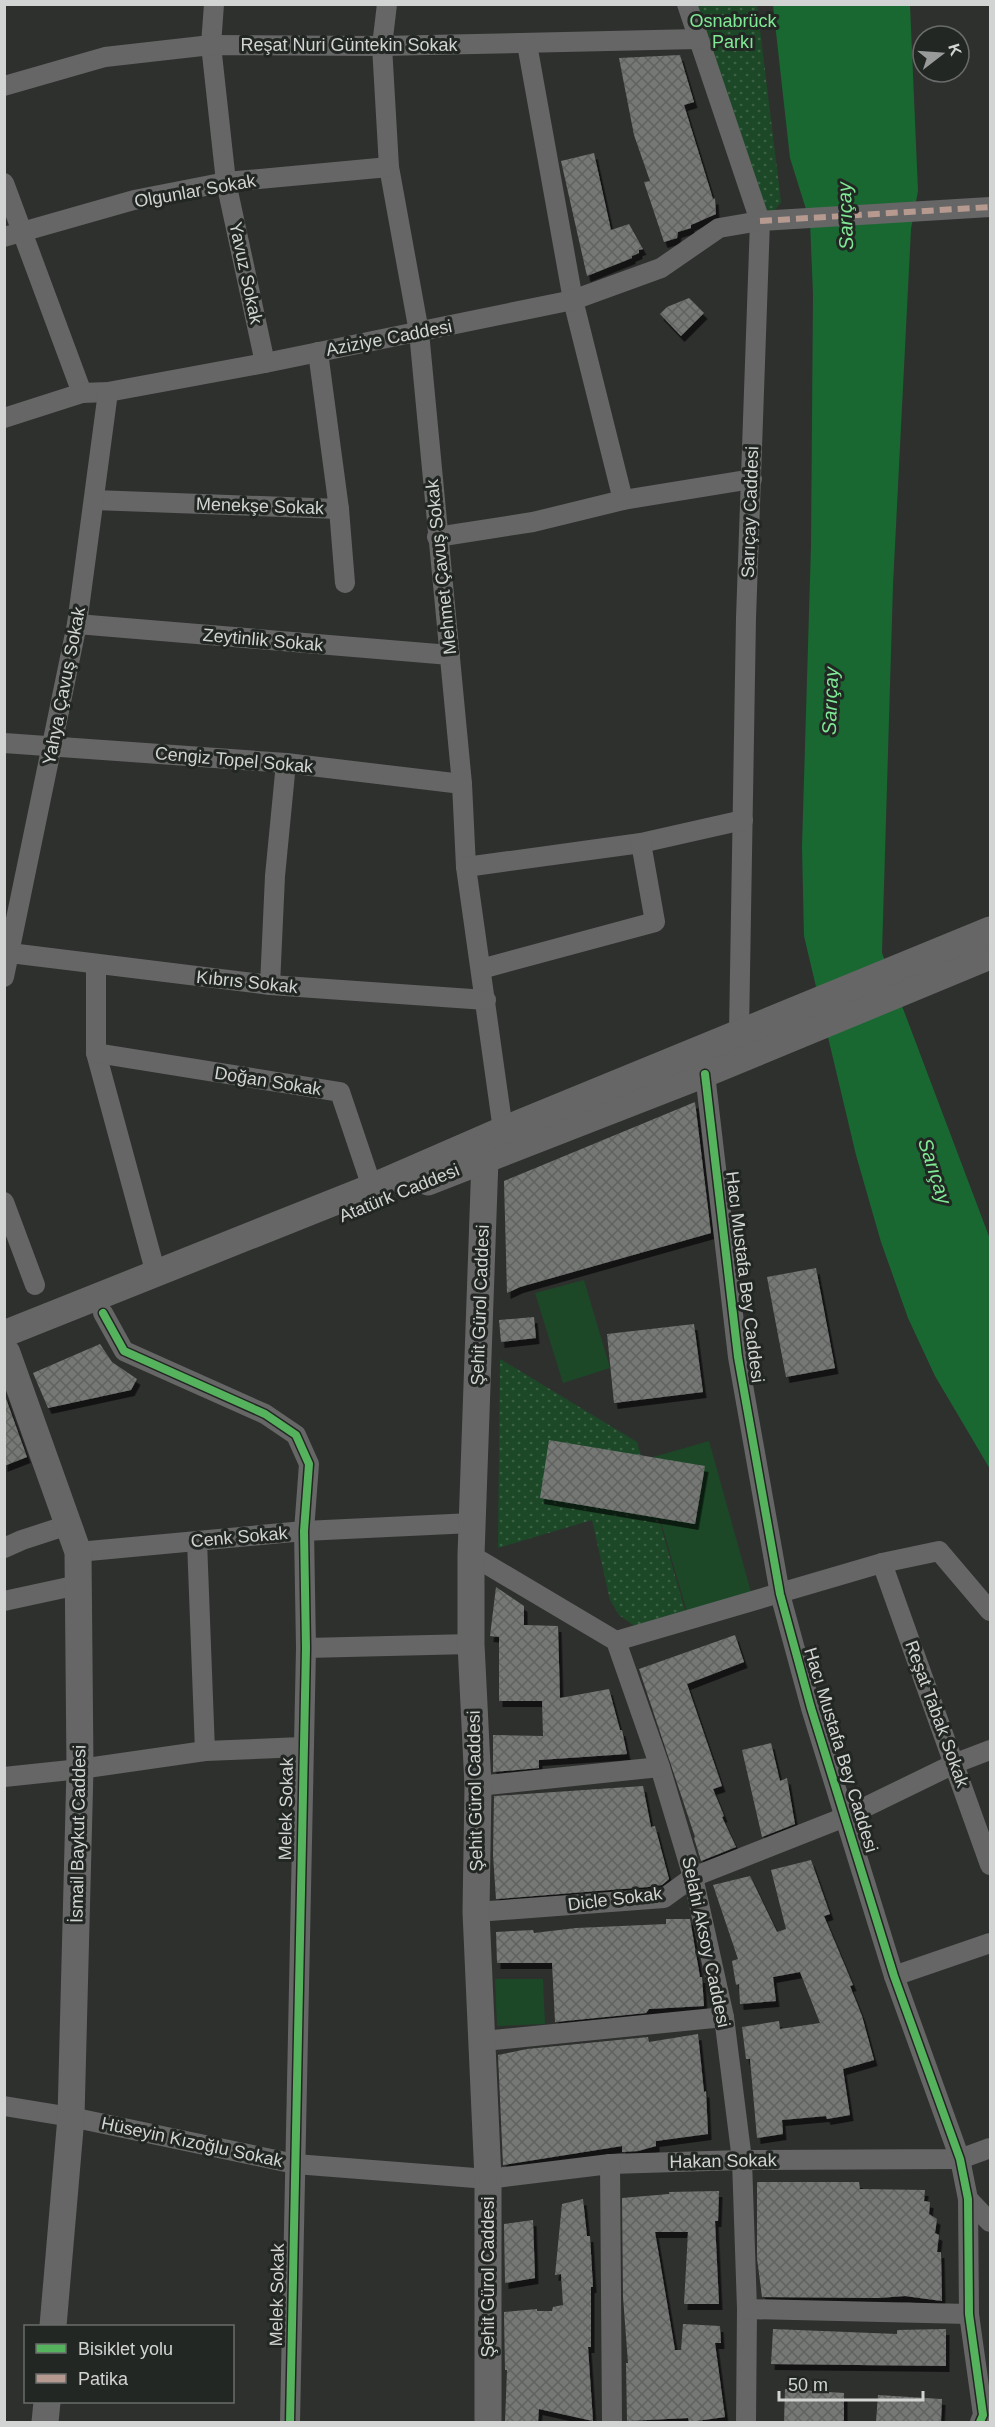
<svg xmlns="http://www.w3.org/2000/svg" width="995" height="2427" font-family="Arial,sans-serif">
	<defs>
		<pattern id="park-dots" width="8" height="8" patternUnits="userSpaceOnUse" patternTransform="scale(1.5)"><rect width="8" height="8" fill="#1c4827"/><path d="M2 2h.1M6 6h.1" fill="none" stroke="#3c6245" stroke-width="1.8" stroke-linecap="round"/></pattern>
		<pattern id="building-cross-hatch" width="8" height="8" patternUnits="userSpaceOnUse" patternTransform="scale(1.5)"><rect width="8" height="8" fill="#767876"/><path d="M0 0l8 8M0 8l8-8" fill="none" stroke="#606260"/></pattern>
		<filter id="shadow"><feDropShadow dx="3.5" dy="6" stdDeviation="0" flood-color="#0009"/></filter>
	</defs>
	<rect width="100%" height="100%" fill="#2e302e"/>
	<g fill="#1c4827">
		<path d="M 584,1280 L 610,1368 L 563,1383 L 535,1293 Z"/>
		<path d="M 709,1441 L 751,1592 L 687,1612 L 643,1460 Z"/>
		<path d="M 495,1979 L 543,1979 L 545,2024 L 497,2026 Z"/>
	</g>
	<g fill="url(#park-dots)">
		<path d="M 695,5 L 757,5 L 781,202 L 775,210 L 761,213 Z"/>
		<path d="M 500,1359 L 637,1442 L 686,1614 L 640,1630 L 619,1615 L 610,1600 L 592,1520 L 498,1548 Z"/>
	</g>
	<path fill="#196832" d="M 773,5 L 910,5 L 918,191 L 911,229 L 893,585 L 882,953 L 990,1239 L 990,1469 L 935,1376 L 908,1318 L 881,1242 L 856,1155 L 804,936 L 802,847 L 811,546 L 813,294 L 810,222 L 790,158 Z"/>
	<g fill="url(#building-cross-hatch)" filter="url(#shadow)">
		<path d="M 680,55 L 694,102 L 684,105 L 713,199 L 715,198 L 716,214 L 691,225 L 691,228 L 678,232 L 677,238 L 664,242 L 644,182 L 650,181 L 634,135 L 619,58 Z"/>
		<path d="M 594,153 L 611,230 L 629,224 L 643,249 L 639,250 L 639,253 L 632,256 L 632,258 L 587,276 L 561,161 Z"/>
		<path d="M 689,298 L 704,313 L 681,336 L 660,314 L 667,307 Z"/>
		<path d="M 695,1102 L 711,1233 L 520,1287 L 507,1293 L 504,1181 Z"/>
		<path d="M 816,1268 L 835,1368 L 786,1377 L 767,1277 Z"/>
		<path d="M 534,1317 L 536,1338 L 501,1342 L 499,1320 Z"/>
		<path d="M 694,1324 L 703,1392 L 614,1403 L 607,1334 Z"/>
		<path d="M 100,1344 L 112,1362 L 137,1379 L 131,1390 L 48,1408 L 33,1373 Z"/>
		<path d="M 4,1393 L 27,1457 L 4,1466 Z"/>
		<path d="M 549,1440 L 705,1466 L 695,1524 L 540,1498 Z"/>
		<path d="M 496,1587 L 524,1606 L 524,1625 L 558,1626 L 560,1698 L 609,1689 L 620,1730 L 622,1730 L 627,1754 L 539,1760 L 539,1768 L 493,1772 L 493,1735 L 543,1736 L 542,1701 L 499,1701 L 499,1637 L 490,1636 Z"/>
		<path d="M 735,1635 L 744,1662 L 687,1684 L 722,1786 L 713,1789 L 724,1816 L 722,1817 L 736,1847 L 701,1861 L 694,1838 L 695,1837 L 639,1669 Z"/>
		<path d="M 771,1743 L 780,1781 L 787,1778 L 795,1824 L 762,1837 L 742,1750 Z"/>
		<path d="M 643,1786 L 651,1827 L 655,1826 L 669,1879 L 662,1885 L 648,1887 L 496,1899 L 493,1855 L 494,1796 Z"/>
		<path d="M 811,1860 L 830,1914 L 824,1916 L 853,1985 L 850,1986 L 862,2016 L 874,2060 L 843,2069 L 850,2115 L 827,2119 L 826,2116 L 782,2120 L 783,2134 L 757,2138 L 750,2059 L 746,2059 L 742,2027 L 779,2021 L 780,2029 L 820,2023 L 800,1972 L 773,1977 L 776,2001 L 740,2004 L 739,1984 L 736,1985 L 732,1961 L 738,1959 L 713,1885 L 750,1876 L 777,1932 L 786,1929 L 771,1870 Z"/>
		<path d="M 666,1919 L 690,1919 L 700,1977 L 702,1977 L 704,2006 L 649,2009 L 646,2013 L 555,2022 L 552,1963 L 497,1963 L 496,1932 L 533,1930 L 534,1933 L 576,1928 L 666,1924 Z"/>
		<path d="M 698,2034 L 704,2092 L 706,2091 L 708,2134 L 656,2141 L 656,2146 L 638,2151 L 622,2152 L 622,2146 L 503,2165 L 498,2055 L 527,2049 L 648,2037 L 649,2042 Z"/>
		<path d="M 757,2182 L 859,2182 L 860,2189 L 925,2190 L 924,2201 L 930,2202 L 929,2214 L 937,2219 L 935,2233 L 939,2235 L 937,2252 L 941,2252 L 942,2301 L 905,2296 L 878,2298 L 762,2297 L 757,2258 Z"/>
		<path d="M 719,2191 L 718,2221 L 715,2221 L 719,2304 L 684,2304 L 688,2232 L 655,2232 L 675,2350 L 681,2350 L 683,2324 L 720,2326 L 721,2343 L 715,2343 L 725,2417 L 689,2422 L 688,2418 L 627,2421 L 626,2363 L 628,2363 L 623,2297 L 622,2198 L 669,2194 L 669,2192 Z"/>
		<path d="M 583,2199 L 587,2236 L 590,2236 L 593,2287 L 591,2287 L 591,2347 L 588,2347 L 593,2421 L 539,2409 L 538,2422 L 505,2422 L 507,2370 L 505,2370 L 504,2312 L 537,2309 L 537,2311 L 552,2311 L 553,2307 L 563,2305 L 561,2274 L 555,2275 L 562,2204 Z"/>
		<path d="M 533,2220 L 535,2278 L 505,2283 L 504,2224 Z"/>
		<path d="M 773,2329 L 897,2334 L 897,2330 L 946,2329 L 946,2366 L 771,2364 Z"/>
		<path d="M 785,2389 L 844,2393 L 844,2422 L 784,2422 Z"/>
		<path d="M 878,2395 L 942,2399 L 941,2422 L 876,2422 Z"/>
	</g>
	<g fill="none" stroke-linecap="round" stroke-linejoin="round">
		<g stroke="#656665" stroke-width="20">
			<path d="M 214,4 L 211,45 L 226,182 L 265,363"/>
			<path d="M 387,4 L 382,46 L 389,167 L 419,332 L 462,784 L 466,867 L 503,1130 L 497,1139"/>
			<path d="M 687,4 L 760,221 L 746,618 L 739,1032"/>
			<path d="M 527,44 L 573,300 L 623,500"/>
			<path d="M 4,86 L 105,57 L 211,45 L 382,46 L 698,39"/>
			<path d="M 4,183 L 82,393"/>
			<path d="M 4,237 L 134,200 L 226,182 L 389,167"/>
			<path d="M 4,418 L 82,393 L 108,392 L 265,363 L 573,300 L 661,268 L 719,228 L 760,221 L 990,207"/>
			<path d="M 94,500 L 339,509 L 318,352"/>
			<path d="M 339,509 L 345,583"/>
			<path d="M 437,537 L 533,522 L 623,500 L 752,479"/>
			<path d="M 77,624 L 450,655"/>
			<path d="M 4,743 L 286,763 L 462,784"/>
			<path d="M 466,867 L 641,843 L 743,820"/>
			<path d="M 10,953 L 270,985 L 486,1000"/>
			<path d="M 96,965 L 96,1053 L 156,1274"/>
			<path d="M 481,969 L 655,922 L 641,843"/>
			<path d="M 4,977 L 77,624 L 108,392"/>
			<path d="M 270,985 L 275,876 L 286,763"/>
			<path d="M 96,1053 L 340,1092 L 372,1187"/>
			<path d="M 705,1074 L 738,1357 L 780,1594 L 811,1708 L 894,1976 L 960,2159 L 968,2199 L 969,2314 L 983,2415 L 980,2422"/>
			<path d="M 4,1202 L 35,1285"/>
			<path d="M 103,1313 L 124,1351 L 265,1414 L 296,1435 L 309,1464 L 304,1531 L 306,1648 L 290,2422"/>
			<path d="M 197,1541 L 205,1751"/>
			<path d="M 4,1548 L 22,1540 L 68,1525"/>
			<path d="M 78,1552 L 304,1531 L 472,1523"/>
			<path d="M 471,1555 L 616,1641 L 660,1767 L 693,1877 L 724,2017 L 742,2160 L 747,2309 L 746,2422"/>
			<path d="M 882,1563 L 990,1865"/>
			<path d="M 4,1601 L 78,1585"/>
			<path d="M 616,1641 L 882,1563 L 939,1551 L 990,1611"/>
			<path d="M 306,1648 L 471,1644"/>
			<path d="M 4,1777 L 80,1769 L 205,1751 L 302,1747"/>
			<path d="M 478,1786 L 660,1767"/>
			<path d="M 476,1912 L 664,1898 L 693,1877 L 845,1817 L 956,1763 L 990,1750"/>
			<path d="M 894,1976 L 990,1943"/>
			<path d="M 484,2041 L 724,2017"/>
			<path d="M 4,2106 L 71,2117 L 295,2164 L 488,2179 L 610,2164 L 742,2160 L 960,2159 L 990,2148"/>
			<path d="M 610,2164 L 612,2422"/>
			<path d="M 968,2199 L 990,2222"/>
			<path d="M 747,2309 L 969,2314"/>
		</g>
		<g stroke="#656665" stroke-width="27">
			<path d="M 485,1159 L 471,1555 L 471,1644 L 478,1786 L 476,1912 L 488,2179 L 488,2422"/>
			<path d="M 428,1182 L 705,1074 L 990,956"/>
			<path d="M 4,1334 L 372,1187 L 503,1130 L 990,930"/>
			<path d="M 7,1353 L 78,1552 L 80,1769 L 71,2117 L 53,2326"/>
			<path d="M 45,2422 L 47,2402"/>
		</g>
		<path stroke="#b69a8f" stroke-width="6" stroke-dasharray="12 6" stroke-linecap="butt" d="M 760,221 L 990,207"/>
		<g stroke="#232724" stroke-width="11">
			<g id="cycleway">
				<path d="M 705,1074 L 738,1357 L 780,1594 L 811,1708 L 894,1976 L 960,2159 L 968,2199 L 969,2314 L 983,2415 L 980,2422"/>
				<path d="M 103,1313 L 124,1351 L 265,1414 L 296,1435 L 309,1464 L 304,1531 L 306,1648 L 290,2422"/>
			</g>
		</g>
		<use href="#cycleway" stroke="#56b35d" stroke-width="8"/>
	</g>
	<g text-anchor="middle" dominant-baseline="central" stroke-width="6" stroke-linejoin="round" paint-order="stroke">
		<g font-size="18" fill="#80e996" stroke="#232724">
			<text x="733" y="21">Osnabrück<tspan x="733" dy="21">Parkı</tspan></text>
		</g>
		<g font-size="18" fill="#d1d4d2" stroke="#232724">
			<text x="349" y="45">Reşat Nuri Güntekin Sokak</text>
			<text transform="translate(195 191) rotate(-10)">Olgunlar Sokak</text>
			<text transform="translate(246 273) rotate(78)">Yavuz Sokak</text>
			<text transform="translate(389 338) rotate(-11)">Aziziye Caddesi</text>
			<text transform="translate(260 506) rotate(2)">Menekşe Sokak</text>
			<text transform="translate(750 512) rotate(-88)">Sarıçay Caddesi</text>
			<text transform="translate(441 567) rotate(-96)">Mehmet Çavuş Sokak</text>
			<text transform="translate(263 640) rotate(5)">Zeytinlik Sokak</text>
			<text transform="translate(64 686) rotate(-79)">Yahya Çavuş Sokak</text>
			<text transform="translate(234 760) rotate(5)">Cengiz Topel Sokak</text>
			<text transform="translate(247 982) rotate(6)">Kıbrıs Sokak</text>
			<text transform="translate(268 1081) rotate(9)">Doğan Sokak</text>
			<text transform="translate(399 1193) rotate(-22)">Atatürk Caddesi</text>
			<text transform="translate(745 1277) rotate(83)">Hacı Mustafa Bey Caddesi</text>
			<text transform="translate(480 1305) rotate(-88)">Şehit Gürol Caddesi</text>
			<text transform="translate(239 1537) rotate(-5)">Cenk Sokak</text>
			<text transform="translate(937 1714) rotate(70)">Reşat Tabak Sokak</text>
			<text transform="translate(841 1750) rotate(73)">Hacı Mustafa Bey Caddesi</text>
			<text transform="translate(475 1791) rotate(-91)">Şehit Gürol Caddesi</text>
			<text transform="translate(286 1809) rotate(-89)">Melek Sokak</text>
			<text transform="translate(78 1834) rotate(-89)">İsmail Baykut Caddesi</text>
			<text transform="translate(615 1899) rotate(-7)">Dicle Sokak</text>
			<text transform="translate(706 1942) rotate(78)">Selahi Aksoy Caddesi</text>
			<text transform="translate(192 2142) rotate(12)">Hüseyin Kızoğlu Sokak</text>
			<text transform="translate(723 2161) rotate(-1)">Hakan Sokak</text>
			<text transform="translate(488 2277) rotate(-90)">Şehit Gürol Caddesi</text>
			<text transform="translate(277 2295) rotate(-89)">Melek Sokak</text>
		</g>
		<g font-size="20" font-style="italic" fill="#7fe895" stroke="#232724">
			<text transform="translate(845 216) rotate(-92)">Sarıçay</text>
			<text transform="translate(830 701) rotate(-88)">Sarıçay</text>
			<text transform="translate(935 1171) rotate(72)">Sarıçay</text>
		</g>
	</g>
	<rect width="995" height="2427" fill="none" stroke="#d1d4d2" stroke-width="12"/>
	<rect x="24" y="2325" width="210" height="78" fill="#232724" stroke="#696c6a" stroke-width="1.5"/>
	<rect x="36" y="2344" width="30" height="9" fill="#56b35d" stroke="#696c6a" stroke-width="1.5"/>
	<text x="78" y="2355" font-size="18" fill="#d1d4d2">Bisiklet yolu</text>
	<rect x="36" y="2374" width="30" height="9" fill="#b69a8f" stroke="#696c6a" stroke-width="1.5"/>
	<text x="78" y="2385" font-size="18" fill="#d1d4d2">Patika</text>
	<g transform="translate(941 54) rotate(73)"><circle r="28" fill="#232724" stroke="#696c6a" stroke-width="1.5"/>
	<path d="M0-4.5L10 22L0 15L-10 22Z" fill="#989b99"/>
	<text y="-9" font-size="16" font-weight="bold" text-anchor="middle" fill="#d1d4d2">K</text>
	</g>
	<path d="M779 2391v9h144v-9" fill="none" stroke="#d1d4d2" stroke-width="3"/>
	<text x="788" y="2391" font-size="18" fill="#d1d4d2" stroke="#232724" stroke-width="4.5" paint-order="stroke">50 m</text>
</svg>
